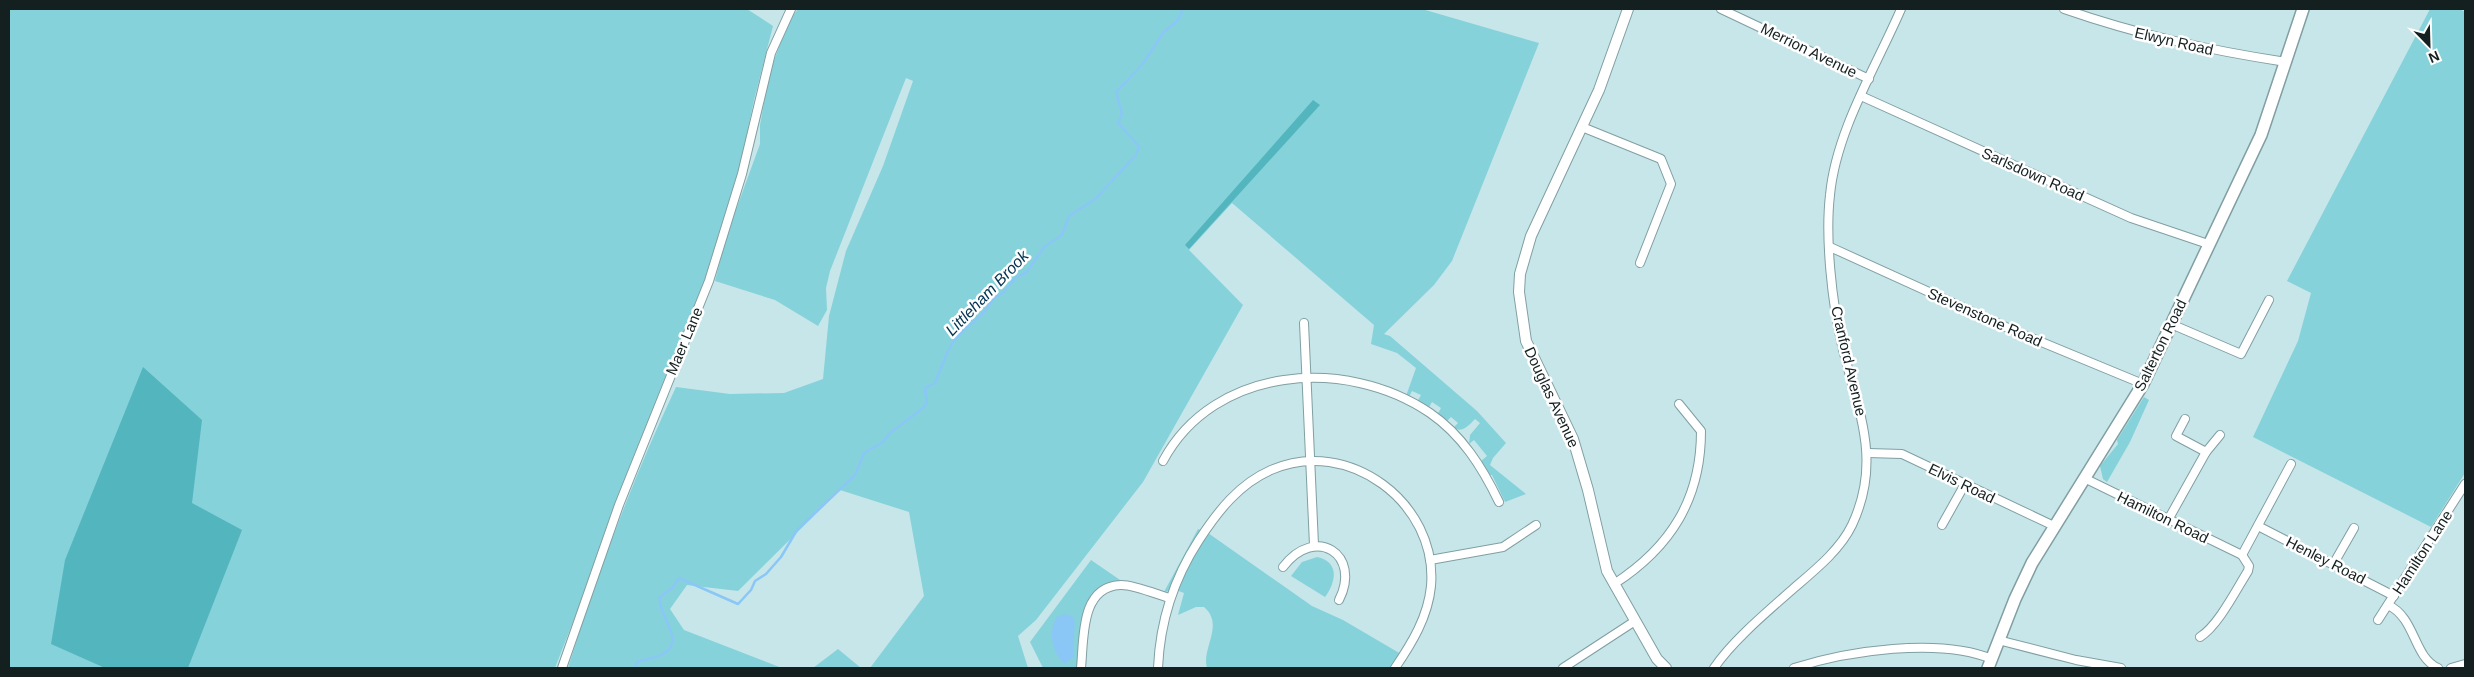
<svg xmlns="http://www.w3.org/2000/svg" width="2474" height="677" font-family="Helvetica,sans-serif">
	<rect width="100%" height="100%" fill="#c7e6e9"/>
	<g fill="#86d2da">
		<path d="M 9,9 L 747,9 L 773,26 L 754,100 L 739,172 L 705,282 L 555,668 L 9,668 Z"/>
		<path d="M 798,9 L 1422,9 L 1539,43 L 1452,261 L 1434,285 L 1384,334 L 1390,336 L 1477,411 L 1506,443 L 1493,458 L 1490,465 L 1526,494 L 1505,502 L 1492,475 L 1490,475 L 1481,461 L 1487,456 L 1474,440 L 1469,444 L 1470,435 L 1480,423 L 1475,419 C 1468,426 1463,433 1453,428 L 1458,423 L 1451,417 L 1446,422 L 1437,415 L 1441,408 L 1432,402 L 1428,409 L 1417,402 L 1421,395 L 1412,391 L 1409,397 L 1406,396 L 1416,368 L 1397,353 L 1371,344 L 1374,325 L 1232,203 L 1189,250 L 1243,305 L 1143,482 L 1036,620 L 1018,636 L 1028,668 L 870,668 L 924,596 L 909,512 L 840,490 L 738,591 L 687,585 L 670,609 L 684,630 L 782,668 L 568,668 C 598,572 633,478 676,387 L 730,394 L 784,393 L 823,379 L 829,316 L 846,251 L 883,166 L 913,81 L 906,78 L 830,271 L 826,288 L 827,310 L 818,326 L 775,300 L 715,281 L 734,206 L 737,207 L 760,144 L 760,125 L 769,74 L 789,20 Z"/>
		<path d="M 2430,9 L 2460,9 L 2465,12 L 2465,473 L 2431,527 L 2253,437 L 2298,341 L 2311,293 L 2287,281 Z"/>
		<path d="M 2144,397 L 2149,400 L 2130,442 L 2107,482 L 2103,479 L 2100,466 L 2118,444 L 2117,440 Z"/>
		<path d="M 1198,529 L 1208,533 L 1312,606 L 1343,620 L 1401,654 L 1391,668 L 1207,668 C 1201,648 1225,625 1204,607 L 1196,607 L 1178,615 L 1184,593 L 1176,590 L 1164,592 Z"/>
		<path d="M 1317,557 C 1340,562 1336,582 1325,597 L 1291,576 L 1302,562 Z"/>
		<path d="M 1091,560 L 1123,582 C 1077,585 1081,633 1078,668 L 1043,668 L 1030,642 Z"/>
		<path d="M 838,649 L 861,668 L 813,668 Z"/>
	</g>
	<g fill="#53b5be">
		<path d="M 1313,100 L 1320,105 L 1189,249 L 1185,245 Z"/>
		<path d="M 143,367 L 202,420 L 192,503 L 242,530 L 188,668 L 105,668 L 51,644 L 65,560 Z"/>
	</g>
	<path fill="#8ac7f6" d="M 1066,614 L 1074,617 C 1076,631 1072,643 1074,657 L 1064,664 C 1052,651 1047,630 1058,616 Z"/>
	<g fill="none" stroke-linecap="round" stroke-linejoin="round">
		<path stroke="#8ac7f6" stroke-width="2.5" d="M 635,668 L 637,662 C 645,659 656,658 663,654 C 687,640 657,615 660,597 L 672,588 L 679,578 L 738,604 L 751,590 L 755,581 L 766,574 L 781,557 L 797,530 L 855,475 L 864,453 L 883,442 L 889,434 L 923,408 L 927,403 L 925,388 L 935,383 L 947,353 L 955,339 L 986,310 L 994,298 L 1003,293 L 1016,277 L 1026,273 L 1044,247 L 1062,235 L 1069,216 L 1095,199 L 1136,155 L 1139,146 L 1118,123 L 1122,114 L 1116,92 L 1142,65 L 1163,33 L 1178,20 L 1183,9"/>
		<g stroke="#819fa2" stroke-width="10">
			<g id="minor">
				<path d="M 1721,9 L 1869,79"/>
				<path d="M 2064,9 C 2139,35 2208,50 2286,62"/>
				<path d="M 1861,96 L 2131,218 L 2208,244"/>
				<path d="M 1582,127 L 1661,159 L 1671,184 L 1640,263"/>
				<path d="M 1830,247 L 2017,332 L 2143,384"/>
				<path d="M 1304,323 L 1314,545"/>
				<path d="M 2171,324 L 2241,354 L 2269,300"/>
				<path d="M 2185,419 L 2176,436 L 2206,452"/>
				<path d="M 1868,453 L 1902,454 L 2054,526"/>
				<path d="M 1163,461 C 1214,366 1346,356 1430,413 C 1462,435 1482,467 1499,502"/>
				<path d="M 2084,478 L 2242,555 L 2249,566 L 2248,571 C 2236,590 2218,626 2200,637"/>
				<path d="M 2168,520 L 2206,452 L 2220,435"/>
				<path d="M 1942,525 L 1965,484"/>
				<path d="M 2258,526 L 2394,596"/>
				<path d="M 2242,555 L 2291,464"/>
				<path d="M 1430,560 L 1503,547 L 1536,525"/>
				<path d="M 2334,563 L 2354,528"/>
				<path d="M 1283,567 C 1316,524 1362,555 1339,600"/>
				<path d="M 1614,584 C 1671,547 1701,499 1701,431 L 1679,404"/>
				<path d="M 2388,605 C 2416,618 2413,657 2438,668"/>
				<path d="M 2378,620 L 2465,484"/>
				<path d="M 1998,640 L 2076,660 L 2121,668"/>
				<path d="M 562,668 L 619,505 L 709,281 L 742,174 L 771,53 L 791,9"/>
				<path d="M 1081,668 C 1084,639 1080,587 1120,585 C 1132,584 1156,594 1169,598"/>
				<path d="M 1158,668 C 1160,621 1173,580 1199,540 C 1218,511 1239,484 1271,470 C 1348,436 1438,503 1431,586 C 1428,617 1412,643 1395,668"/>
				<path d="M 1563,668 L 1635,621"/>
				<path d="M 1714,668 C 1733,640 1768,611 1794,588 C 1815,570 1840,550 1852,525 C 1883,459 1857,409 1842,345 C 1832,303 1825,238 1830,195 C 1836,131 1876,67 1901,9"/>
				<path d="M 1794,668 C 1847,651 1939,637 1992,659"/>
				<path d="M 2451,668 L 2465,664"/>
			</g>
		</g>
		<g stroke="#819fa2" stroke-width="12">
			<path id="tertiary" d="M 1628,9 L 1599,90 L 1531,236 L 1520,274 L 1519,292 L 1526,341 L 1573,439 L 1588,490 L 1607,571 L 1657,659 L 1666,668"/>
		</g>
		<g stroke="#819fa2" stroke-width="14">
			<path id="secondary" d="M 1988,668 L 2015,599 L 2032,563 L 2143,384 L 2261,135 L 2303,9"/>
		</g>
		<use href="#minor" stroke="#fff" stroke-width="8"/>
		<use href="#tertiary" stroke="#fff" stroke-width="10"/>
		<use href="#secondary" stroke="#fff" stroke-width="11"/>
	</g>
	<g text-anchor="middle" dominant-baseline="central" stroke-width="5" stroke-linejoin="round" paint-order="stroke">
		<g font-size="15" fill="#141f20" stroke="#fff">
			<text transform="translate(2174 41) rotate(13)">Elwyn Road</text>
			<text transform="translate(1809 50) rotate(26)">Merrion Avenue</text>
			<text transform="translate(2033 174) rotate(24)">Sarlsdown Road</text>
			<text transform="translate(1985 317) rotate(24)">Stevenstone Road</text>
			<text transform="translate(684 341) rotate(-67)">Maer Lane</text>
			<text transform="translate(2160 345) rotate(-64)">Salterton Road</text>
			<text transform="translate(1849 361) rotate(77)">Cranford Avenue</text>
			<text transform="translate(1552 397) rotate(65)">Douglas Avenue</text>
			<text transform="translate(1962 483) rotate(26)">Elvis Road</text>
			<text transform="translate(2163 517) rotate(26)">Hamilton Road</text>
			<text transform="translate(2422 552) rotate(-57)">Hamilton Lane</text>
			<text transform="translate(2326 560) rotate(27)">Henley Road</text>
		</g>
		<g font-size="16" font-style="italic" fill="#033453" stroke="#fff">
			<text transform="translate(987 293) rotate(-46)">Littleham Brook</text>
		</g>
	</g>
	<rect width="2474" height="677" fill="none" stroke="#141f20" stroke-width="20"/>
	<g transform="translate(2429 45) rotate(157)" stroke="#ffffff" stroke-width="4" paint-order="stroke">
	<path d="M0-4L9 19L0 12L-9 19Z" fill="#141f20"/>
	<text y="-8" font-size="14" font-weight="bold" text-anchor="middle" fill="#141f20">N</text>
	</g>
</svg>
